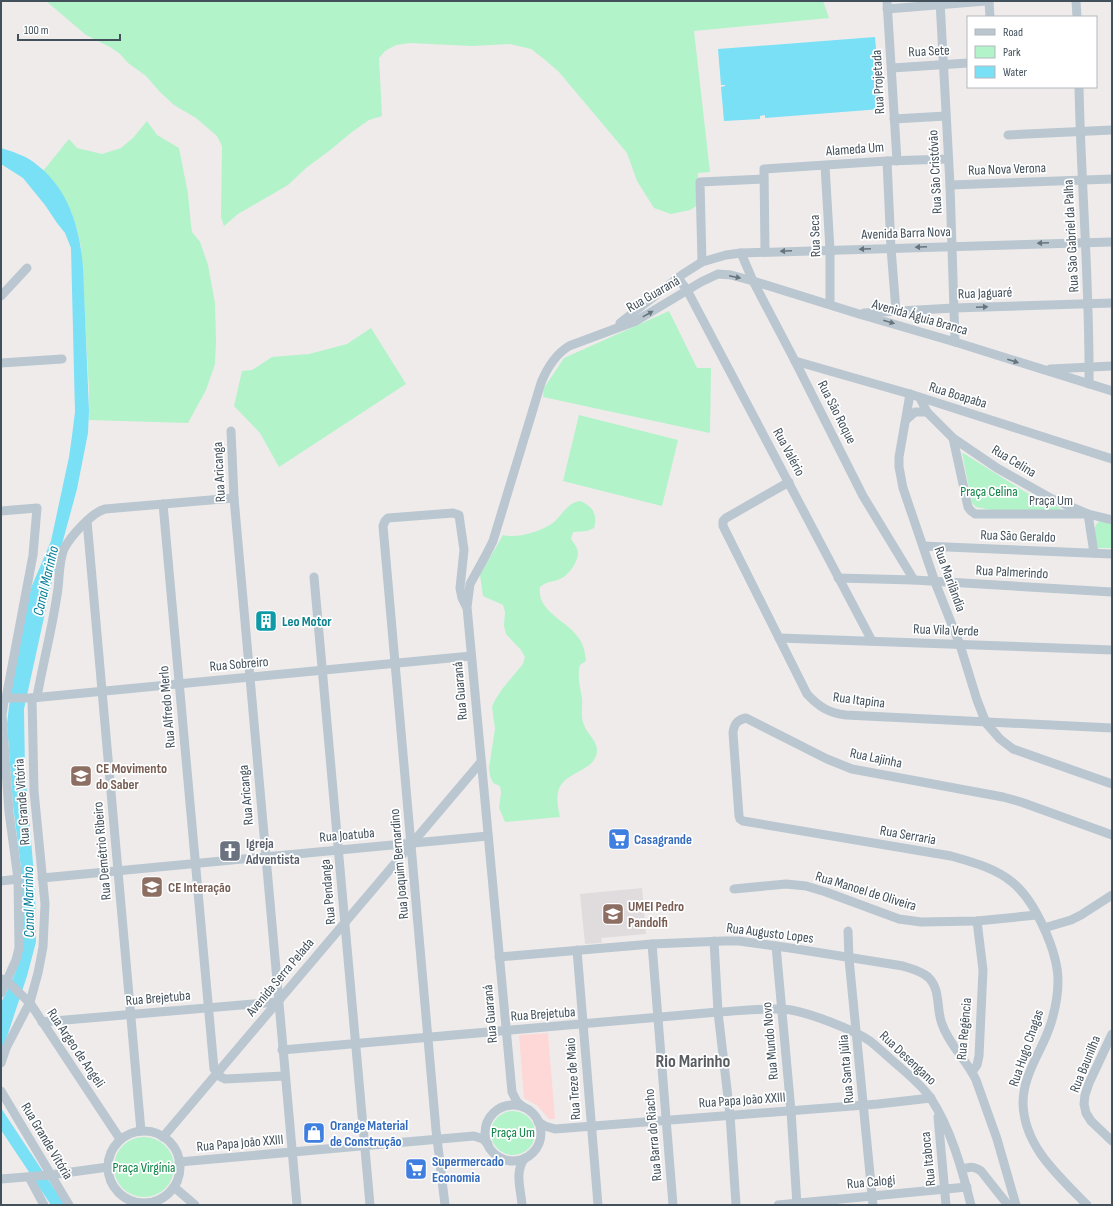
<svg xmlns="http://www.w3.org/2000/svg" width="1113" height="1206" font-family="'Sofia Sans Condensed',sans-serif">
	<rect width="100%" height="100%" fill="#efebeb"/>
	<path fill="#e0dcdd" d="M 642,888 L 646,934 L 601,938 L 602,943 L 585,944 L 580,894 Z"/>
	<path fill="#fed8d6" d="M 548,1033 L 555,1119 L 549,1119 L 538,1106 L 524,1098 L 519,1035 Z"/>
	<g fill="#b2f3c9">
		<path d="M 46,1 L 823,1 L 829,18 L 694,31 L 710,172 L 698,173 L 698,205 L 690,210 L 671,214 L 654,208 L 637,181 L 627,153 L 559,72 L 544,59 L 531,49 L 510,44 L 472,46 L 410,43 L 396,45 L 385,51 L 379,58 L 382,116 L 369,120 L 352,132 L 329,151 L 306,168 L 288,185 L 238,214 L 224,226 L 221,217 L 222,146 L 217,136 L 196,118 L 174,105 L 160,92 L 146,76 L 128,63 L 120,54 L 110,47 L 86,35 Z"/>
		<path d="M 147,121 L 157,135 L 179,148 L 188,194 L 191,225 L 192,232 L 200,242 L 208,265 L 215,303 L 216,341 L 215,364 L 206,390 L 188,423 L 89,420 L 89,390 L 81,247 L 77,229 L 71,211 L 43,171 L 69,139 L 77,148 L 102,154 L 121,148 L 133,138 Z"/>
		<path d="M 669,311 L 697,368 L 711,368 L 710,433 L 543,397 L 544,388 L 564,358 Z"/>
		<path d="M 371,328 L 406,384 L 279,467 L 260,433 L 234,406 L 242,371 L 252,370 L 272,357 L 309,354 L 347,344 Z"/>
		<path d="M 579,415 L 678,440 L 662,506 L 563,481 Z"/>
		<path d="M 962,453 L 963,453 L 1027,493 L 1060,508 L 1061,510 L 991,510 L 976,507 L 972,503 Z"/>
		<path d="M 580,501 C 593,506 598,515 594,528 L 587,531 L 573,532 L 571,539 C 574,543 578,548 578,554 C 577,563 569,575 560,579 C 553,582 547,581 540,587 C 536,612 569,621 580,640 C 584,646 585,653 586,661 L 580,665 C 577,677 580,686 582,698 C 583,707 580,716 584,725 C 587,734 598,741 597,752 C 595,771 565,772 559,789 C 556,797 558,809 560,817 L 505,822 L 499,808 L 501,793 L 500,786 L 493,783 L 490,776 L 489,768 L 495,729 L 492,707 L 495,700 L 503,688 L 523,664 L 525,657 L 521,650 L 506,634 L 504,626 L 505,612 L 503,605 L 483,596 L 480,575 L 503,535 C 517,539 543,531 554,522 C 563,514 567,503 580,501 Z"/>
		<path d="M 1100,521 L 1112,521 L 1112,548 L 1098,548 C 1096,539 1091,526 1100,521 Z"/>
		<circle cx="513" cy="1133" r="22"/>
		<circle cx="144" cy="1167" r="30"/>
	</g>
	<g fill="#7ae0f6">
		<path d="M 875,37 L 881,109 L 765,118 L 765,115 L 760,116 L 760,119 L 724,121 L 721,87 L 725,86 L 725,85 L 721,85 L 718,49 Z"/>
		<path d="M 1,148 C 11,151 23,155 32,161 C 68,186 80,227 83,268 L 89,411 L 88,433 L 77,489 L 52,581 L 24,709 L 25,769 L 35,887 L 36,942 L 27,976 L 1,1055 L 1,1003 L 13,978 L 20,960 L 21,868 L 13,805 L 7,724 L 11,689 L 31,588 L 51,541 L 69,457 L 72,436 L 75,412 L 71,248 L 65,233 L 57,223 L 45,205 L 23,178 L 1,164 Z"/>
		<path d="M 1,1108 L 65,1205 L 51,1205 L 1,1130 Z"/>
	</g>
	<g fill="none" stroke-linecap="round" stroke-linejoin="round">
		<g stroke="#bac7d0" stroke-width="9">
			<path d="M 887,1 L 897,161"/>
			<path d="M 940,1 L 950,185 L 955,342"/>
			<path d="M 989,1 L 990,17"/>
			<path d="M 1076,1 L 1077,17"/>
			<path d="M 887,9 L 986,1"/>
			<path d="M 892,68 L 968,63"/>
			<path d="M 1079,87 C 1081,186 1090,285 1089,384"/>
			<path d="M 894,119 L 946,116"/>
			<path d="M 1008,135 L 1112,130"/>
			<path d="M 887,161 L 891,248 L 896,311"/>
			<path d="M 825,166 L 830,250 L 830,304"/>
			<path d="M 950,185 L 1112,179"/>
			<path d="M 765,252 L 764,169 L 887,161 L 948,159"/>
			<path d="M 741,253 L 753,281 L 795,361 L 863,496 L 914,580"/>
			<path d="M 702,262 L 700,182 L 764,179"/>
			<path d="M 678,278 L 687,290 L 872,641"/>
			<path d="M 1,296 L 27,268"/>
			<path d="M 864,313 L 954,308 L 1112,303"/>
			<path d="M 620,323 L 683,274 L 702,262 L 726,255 L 741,253 L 1112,242"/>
			<path d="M 795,361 L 910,394 L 1112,459"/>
			<path d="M 1,363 L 62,359"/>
			<path d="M 1050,369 L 1112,366"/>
			<path d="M 910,394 L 899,457 L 899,467 L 903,488 L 935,582 L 960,645 L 977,700 L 986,723 L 1000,739 L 1013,749 L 1112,784"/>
			<path d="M 920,398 L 927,412 L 953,438 L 997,468 L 1052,499 L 1088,514 L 1112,520"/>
			<path d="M 906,420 L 915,412 L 927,412"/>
			<path d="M 231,431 L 234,498 L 297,1205"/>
			<path d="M 953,438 L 968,507 L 971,511 L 975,514 L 1088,514 L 1094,553"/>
			<path d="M 789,482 L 726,518 L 723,521 L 723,526 L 807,694 C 819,707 829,713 846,715 L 1112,728"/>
			<path d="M 163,504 L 214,1069 L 219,1076 L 225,1079 L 284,1076"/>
			<path d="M 1,511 L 37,508 L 33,555 L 6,698"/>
			<path d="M 87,521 L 141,1131"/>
			<path d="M 923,546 L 1112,554"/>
			<path d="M 314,577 L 370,1205"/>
			<path d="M 838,578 L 914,580 L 1112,592"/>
			<path d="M 779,638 L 1112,650"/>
			<path d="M 37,697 C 43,663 52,629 57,595 C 60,580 58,563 64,549 C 70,537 92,512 105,509 L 234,498"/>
			<path d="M 5,698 L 32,698 L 471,656"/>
			<path d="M 42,878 L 488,836"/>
			<path d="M 1,881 L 18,879"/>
			<path d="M 734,889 L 786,884 L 806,886 L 826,892 L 899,919 L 921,922 L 977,921 L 1037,915"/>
			<path d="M 1044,928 L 1071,920 L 1081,915 L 1112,895"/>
			<path d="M 848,931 L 849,959 L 873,1205"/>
			<path d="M 714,941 L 718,1012 L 730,1115 L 736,1205"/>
			<path d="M 652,944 L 673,1205"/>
			<path d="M 776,946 L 791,1111 L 797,1205"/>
			<path d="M 577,950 L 598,1205"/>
			<path d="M 499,957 L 652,944 L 724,941 L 739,941 L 790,948 L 903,966 C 912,969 921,971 928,977 C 941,989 936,1009 942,1024 C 949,1045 967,1060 976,1080 L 997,1139 L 1016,1205"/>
			<path d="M 2,979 L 10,984 L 30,1003 L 120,1139"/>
			<path d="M 1,993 L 16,960 L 19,948 L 18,879 L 9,812 L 2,715 L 4,701"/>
			<path d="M 42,1022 L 277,1002"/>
			<path d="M 1112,1034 L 1089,1083 L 1085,1095 L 1084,1104 L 1086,1113 L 1091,1121 L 1112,1141"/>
			<path d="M 282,1050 L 718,1012 C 741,1011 767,1007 791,1010 C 812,1014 852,1029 870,1041 C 880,1049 890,1059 900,1067 C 910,1076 922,1086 930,1097 C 951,1129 962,1169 971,1205"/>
			<path d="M 1,1063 L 6,1048 L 30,1002 L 38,973 L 43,947 L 45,904 L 34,791 L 32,698"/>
			<path d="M 972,1072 L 977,1065 L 979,1056 L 983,970 L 977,921"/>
			<path d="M 1,1091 L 69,1205"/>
			<circle cx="513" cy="1133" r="28"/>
			<path d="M 523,1107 L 517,1102 L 512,1092 L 467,607 L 470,584 L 486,555 L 493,541 L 541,383 C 547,368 556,354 569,346 L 636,321 L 701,282 L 718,274 L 731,275 L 753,281 L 859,314 L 955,342 L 1112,391"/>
			<path d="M 938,1117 L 946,1205"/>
			<path d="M 538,1122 L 545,1126 L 555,1129 L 878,1104 L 931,1098"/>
			<circle cx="144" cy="1167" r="36"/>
			<path d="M 163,1137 L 481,762"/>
			<path d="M 179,1162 L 474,1136 L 483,1139 L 488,1144"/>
			<path d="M 962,1169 C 970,1167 974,1166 981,1171 L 1008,1205"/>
			<path d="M 29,1177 L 44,1205"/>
			<path d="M 1,1179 L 50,1175 L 108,1167"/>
			<path d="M 174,1187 L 195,1205"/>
			<path d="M 445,1205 L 436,1130 L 383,526 L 385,521 L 388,518 L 453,513 L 459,515 L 464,550 L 460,588 L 462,598 L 466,606"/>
			<path d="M 522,1205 C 521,1190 514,1171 525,1158"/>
			<path d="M 778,1205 L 967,1187"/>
			<path d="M 1087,1205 C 1059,1176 1024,1147 1023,1103 C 1023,1073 1043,1050 1051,1023 C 1055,1010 1058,995 1058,981 C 1058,952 1035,900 1012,882 C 995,868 972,862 951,856 L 743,821 L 740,819 L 739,816 L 733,733 C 734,724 737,720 746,718 L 827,759 L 852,769 L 1003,797 L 1021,802 L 1112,835"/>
		</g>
	</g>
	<defs><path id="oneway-solid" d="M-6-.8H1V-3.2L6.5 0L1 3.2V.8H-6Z"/></defs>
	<g fill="#66747e">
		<use href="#oneway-solid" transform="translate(1043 243) rotate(178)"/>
		<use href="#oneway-solid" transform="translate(921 247) rotate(178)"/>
		<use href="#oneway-solid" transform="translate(865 249) rotate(178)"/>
		<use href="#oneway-solid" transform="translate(786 251) rotate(178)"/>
		<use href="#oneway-solid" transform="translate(735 277) rotate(12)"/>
		<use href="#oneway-solid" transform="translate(982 307) rotate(-2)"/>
		<use href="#oneway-solid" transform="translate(648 314) rotate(-29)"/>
		<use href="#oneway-solid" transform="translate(889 322) rotate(16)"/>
		<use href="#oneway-solid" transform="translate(1013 361) rotate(18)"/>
	</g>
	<defs>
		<g id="building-square" transform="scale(1.15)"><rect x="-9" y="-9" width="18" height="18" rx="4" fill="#0f9aa8" stroke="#fff"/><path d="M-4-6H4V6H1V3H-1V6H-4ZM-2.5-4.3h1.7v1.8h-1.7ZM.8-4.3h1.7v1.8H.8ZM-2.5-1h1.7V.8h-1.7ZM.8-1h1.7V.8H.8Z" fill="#fff"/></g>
		<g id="school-square" transform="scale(1.15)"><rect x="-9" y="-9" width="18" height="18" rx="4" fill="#8d6e63" stroke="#fff"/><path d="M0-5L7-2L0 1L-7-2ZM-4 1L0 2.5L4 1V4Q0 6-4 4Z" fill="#fff"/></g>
		<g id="supermarket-square" transform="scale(1.15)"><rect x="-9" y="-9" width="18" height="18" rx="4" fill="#3f7fe0" stroke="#fff"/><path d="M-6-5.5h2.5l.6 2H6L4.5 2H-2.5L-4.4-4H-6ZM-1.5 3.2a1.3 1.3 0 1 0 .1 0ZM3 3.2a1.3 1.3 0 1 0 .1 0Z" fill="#fff"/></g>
		<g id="church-square" transform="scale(1.15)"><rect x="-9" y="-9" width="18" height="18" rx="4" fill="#6b7280" stroke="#fff"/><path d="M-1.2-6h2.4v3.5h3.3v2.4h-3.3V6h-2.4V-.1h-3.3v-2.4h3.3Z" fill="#fff"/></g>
		<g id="shop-square" transform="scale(1.15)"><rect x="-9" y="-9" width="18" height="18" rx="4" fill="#3f7fe0" stroke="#fff"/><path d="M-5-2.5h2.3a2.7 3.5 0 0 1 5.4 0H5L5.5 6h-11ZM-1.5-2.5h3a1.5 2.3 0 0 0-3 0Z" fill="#fff"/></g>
	</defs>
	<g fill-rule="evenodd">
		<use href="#building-square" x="266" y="621"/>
		<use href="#school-square" x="81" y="776"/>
		<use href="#supermarket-square" x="619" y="839"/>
		<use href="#church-square" x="230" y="851"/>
		<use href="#school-square" x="152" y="887"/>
		<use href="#school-square" x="613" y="914"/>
		<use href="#shop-square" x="314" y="1133"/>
		<use href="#supermarket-square" x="416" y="1169"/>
	</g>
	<g text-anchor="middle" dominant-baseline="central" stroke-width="3.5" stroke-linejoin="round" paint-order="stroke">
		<g font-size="14" fill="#42505b" stroke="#fff">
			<text transform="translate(929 51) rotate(-3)">Rua Sete</text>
			<text transform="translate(878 82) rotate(-93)">Rua Projetada</text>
			<text transform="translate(855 149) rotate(-4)">Alameda Um</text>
			<text transform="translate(1007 169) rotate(-2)">Rua Nova Verona</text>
			<text transform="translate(935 172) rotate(-93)">Rua São Cristóvão</text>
			<text transform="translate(906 233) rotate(-2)">Avenida Barra Nova</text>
			<text transform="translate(815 236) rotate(-92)">Rua Seca</text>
			<text transform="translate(1071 236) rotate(-93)">Rua São Gabriel da Palha</text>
			<text transform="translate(985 293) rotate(-2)">Rua Jaguaré</text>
			<text transform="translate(653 294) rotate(-30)">Rua Guaraná</text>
			<text transform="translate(920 317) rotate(16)">Avenida Águia Branca</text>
			<text transform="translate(958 395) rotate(17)">Rua Boapaba</text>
			<text transform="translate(837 412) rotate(63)">Rua São Roque</text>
			<text transform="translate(789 452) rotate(62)">Rua Valério</text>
			<text transform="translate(1014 461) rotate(31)">Rua Celina</text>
			<text transform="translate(219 472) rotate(-93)">Rua Aricanga</text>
			<text x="1051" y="500">Praça Um</text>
			<text transform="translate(1018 536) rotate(2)">Rua São Geraldo</text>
			<text transform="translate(1012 572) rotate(3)">Rua Palmerindo</text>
			<text transform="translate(950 579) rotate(70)">Rua Marilândia</text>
			<text transform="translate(946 630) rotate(2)">Rua Vila Verde</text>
			<text transform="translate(239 664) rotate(-5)">Rua Sobreiro</text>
			<text transform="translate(460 691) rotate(-95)">Rua Guaraná</text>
			<text transform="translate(859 700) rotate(7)">Rua Itapina</text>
			<text transform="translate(167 707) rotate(-95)">Rua Alfredo Merlo</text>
			<text transform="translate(876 758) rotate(12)">Rua Lajinha</text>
			<text transform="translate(246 795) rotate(-95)">Rua Aricanga</text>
			<text transform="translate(22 802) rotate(-94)">Rua Grande Vitória</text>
			<text transform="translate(347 835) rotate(-5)">Rua Joatuba</text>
			<text transform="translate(908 835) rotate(10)">Rua Serraria</text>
			<text transform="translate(102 851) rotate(-95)">Rua Demétrio Ribeiro</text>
			<text transform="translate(399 864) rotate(-95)">Rua Joaquim Bernardino</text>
			<text transform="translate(866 891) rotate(17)">Rua Manoel de Oliveira</text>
			<text transform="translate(328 892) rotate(-95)">Rua Pendanga</text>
			<text transform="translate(770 933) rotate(7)">Rua Augusto Lopes</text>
			<text transform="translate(280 977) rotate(-50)">Avenida Serra Pelada</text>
			<text transform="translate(158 998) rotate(-5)">Rua Brejetuba</text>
			<text transform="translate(490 1014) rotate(-95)">Rua Guaraná</text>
			<text transform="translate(543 1014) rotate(-4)">Rua Brejetuba</text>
			<text transform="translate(964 1029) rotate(-85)">Rua Regência</text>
			<text transform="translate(770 1041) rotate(-95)">Rua Mundo Novo</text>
			<text transform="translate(76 1048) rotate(56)">Rua Argeo de Angeli</text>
			<text transform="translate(1026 1048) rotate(-71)">Rua Hugo Chagas</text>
			<text transform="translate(908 1058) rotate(43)">Rua Desengano</text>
			<text transform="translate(1085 1064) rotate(-68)">Rua Baunilha</text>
			<text transform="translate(846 1069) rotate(-95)">Rua Santa Júlia</text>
			<text transform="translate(573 1079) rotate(-94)">Rua Treze de Maio</text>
			<text transform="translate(742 1100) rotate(-4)">Rua Papa João XXIII</text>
			<text transform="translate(653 1135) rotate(-95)">Rua Barra do Riacho</text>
			<text transform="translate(47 1141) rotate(59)">Rua Grande Vitória</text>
			<text transform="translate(240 1143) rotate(-5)">Rua Papa João XXIII</text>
			<text transform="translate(928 1159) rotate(-96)">Rua Itaboca</text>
			<text transform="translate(871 1182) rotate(-5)">Rua Calogi</text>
		</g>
		<g font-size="14" fill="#0b8344" stroke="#fff">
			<text x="989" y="491">Praça Celina</text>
			<text x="513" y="1132">Praça Um</text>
			<text x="144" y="1167">Praça Virgínia</text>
		</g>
		<g font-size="14" font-weight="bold" fill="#0d838f" stroke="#fff" text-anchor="start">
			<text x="282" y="621">Leo Motor</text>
		</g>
		<g font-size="14" font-weight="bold" fill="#785e54" stroke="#fff" text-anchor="start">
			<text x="96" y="768">CE Movimento<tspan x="96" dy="16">do Saber</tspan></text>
			<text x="168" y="887">CE Interação</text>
			<text x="628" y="906">UMEI Pedro<tspan x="628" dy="16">Pandolfi</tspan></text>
		</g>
		<g font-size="14" font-weight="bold" fill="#366cbe" stroke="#fff" text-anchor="start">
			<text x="634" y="839">Casagrande</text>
			<text x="330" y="1125">Orange Material<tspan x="330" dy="16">de Construção</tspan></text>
			<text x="432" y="1161">Supermercado<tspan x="432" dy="16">Economia</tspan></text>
		</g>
		<g font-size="14" font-weight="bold" fill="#5b616d" stroke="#fff" text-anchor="start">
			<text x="246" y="843">Igreja<tspan x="246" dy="16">Adventista</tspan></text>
		</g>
		<g font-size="15" font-style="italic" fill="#037d98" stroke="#fff">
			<text transform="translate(46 581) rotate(-77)">Canal Marinho</text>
			<text transform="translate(29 902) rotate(-91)">Canal Marinho</text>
		</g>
		<g font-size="18" font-weight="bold" fill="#575c61" stroke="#fff">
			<text x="693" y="1061">Rio Marinho</text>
		</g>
	</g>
	<rect width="1113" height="1206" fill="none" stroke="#42505b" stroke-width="4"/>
	<rect x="967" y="16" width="130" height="72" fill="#ffffff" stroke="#b3b9bd"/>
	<rect x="975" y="29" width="20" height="6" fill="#bac7d0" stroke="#b3b9bd"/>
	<text x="1003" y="36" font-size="12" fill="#42505b">Road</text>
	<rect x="975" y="46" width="20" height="12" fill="#b2f3c9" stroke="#b3b9bd"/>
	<text x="1003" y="56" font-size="12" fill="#42505b">Park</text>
	<rect x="975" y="66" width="20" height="12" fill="#7ae0f6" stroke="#b3b9bd"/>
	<text x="1003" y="76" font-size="12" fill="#42505b">Water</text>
	<path d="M18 34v6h102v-6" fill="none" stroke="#42505b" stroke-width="2"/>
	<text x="24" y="34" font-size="12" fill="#42505b" stroke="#ffffff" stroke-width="3" paint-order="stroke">100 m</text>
</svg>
